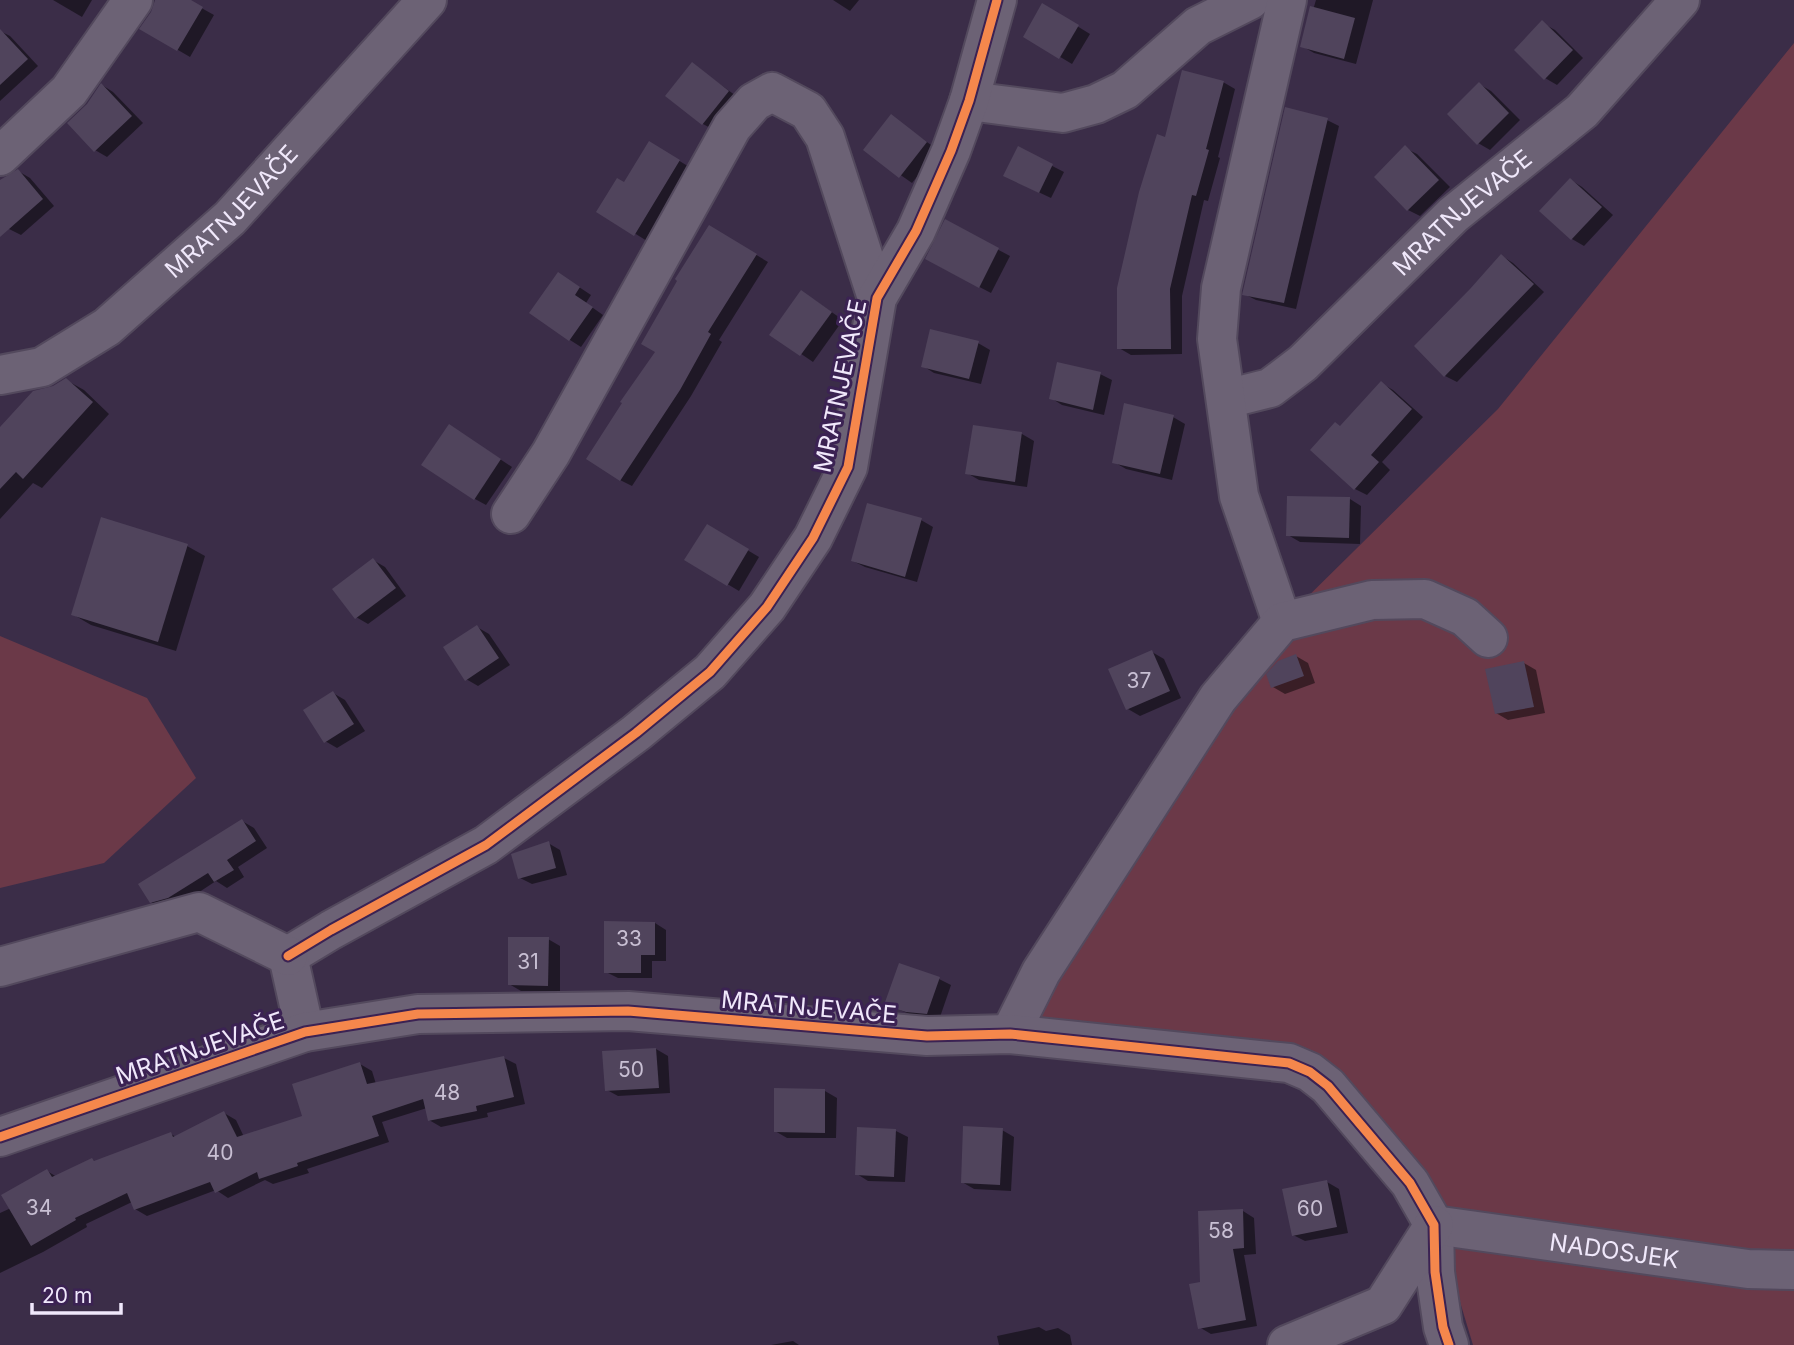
<svg xmlns="http://www.w3.org/2000/svg" width="1794" height="1345" font-family="Inter,sans-serif">
	<rect width="100%" height="100%" fill="#3b2d48"/>
	<g fill="#6b3948">
		<path d="M 1794,43 L 1794,1345 L 1473,1345 L 1445,1252 L 1434,1225 L 1328,1086 L 1010,1034 L 1282,622 L 1498,409 Z"/>
		<path d="M 0,636 L 147,698 L 196,778 L 104,863 L 0,888 Z"/>
	</g>
	<g fill="#0007">
		<path d="M 53,0 L 92,0 L 82,17 Z"/>
		<path d="M 155,0 L 187,0 L 214,15 L 190,57 L 142,29 L 153,13 Z"/>
		<path d="M 833,0 L 859,0 L 850,11 Z"/>
		<path d="M 1316,0 L 1373,0 L 1356,64 L 1314,53 L 1302,46 Z"/>
		<path d="M 1043,5 L 1090,34 L 1072,64 L 1025,36 Z"/>
		<path d="M 1544,24 L 1555,30 L 1583,58 L 1557,85 L 1545,78 Z"/>
		<path d="M 0,31 L 10,36 L 38,66 L 0,101 Z"/>
		<path d="M 692,64 L 739,98 L 714,130 L 703,124 Z"/>
		<path d="M 1223,82 L 1235,89 L 1218,157 L 1220,158 L 1208,201 L 1204,200 L 1182,296 L 1182,354 L 1131,355 L 1119,348 L 1166,139 Z"/>
		<path d="M 1479,84 L 1491,91 L 1520,120 L 1490,150 L 1478,143 Z"/>
		<path d="M 102,85 L 113,92 L 143,123 L 107,157 L 95,150 L 88,105 Z"/>
		<path d="M 891,116 L 938,150 L 912,183 L 865,150 Z"/>
		<path d="M 1327,120 L 1339,126 L 1296,309 L 1256,300 L 1244,294 Z"/>
		<path d="M 650,143 L 691,168 L 647,241 L 599,211 L 625,184 Z"/>
		<path d="M 1405,148 L 1417,154 L 1450,187 L 1420,216 L 1408,210 Z"/>
		<path d="M 1019,149 L 1064,172 L 1051,198 L 1017,182 Z"/>
		<path d="M 18,171 L 30,178 L 54,206 L 21,235 L 9,229 L 0,218 L 0,183 Z"/>
		<path d="M 1571,180 L 1582,187 L 1613,215 L 1584,246 L 1572,239 L 1542,211 Z"/>
		<path d="M 946,222 L 1010,256 L 991,293 L 939,266 Z"/>
		<path d="M 710,227 L 768,262 L 719,340 L 722,342 L 691,396 L 632,486 L 620,480 L 624,402 L 658,351 Z"/>
		<path d="M 1502,256 L 1513,263 L 1544,292 L 1457,382 L 1445,376 Z"/>
		<path d="M 570,281 L 591,295 L 586,303 L 603,315 L 581,347 L 570,340 Z"/>
		<path d="M 813,299 L 843,320 L 813,362 L 772,334 Z"/>
		<path d="M 978,343 L 990,350 L 981,384 L 934,373 L 923,366 Z"/>
		<path d="M 1100,374 L 1112,380 L 1104,415 L 1062,405 L 1051,398 Z"/>
		<path d="M 66,380 L 84,390 L 109,414 L 42,488 L 33,483 L 0,519 L 0,430 Z"/>
		<path d="M 1381,383 L 1393,390 L 1423,417 L 1382,462 L 1390,470 L 1367,495 L 1355,489 L 1341,428 Z"/>
		<path d="M 1173,417 L 1185,424 L 1172,480 L 1126,469 L 1114,462 Z"/>
		<path d="M 974,427 L 1022,434 L 1034,441 L 1027,487 L 979,480 L 967,473 Z"/>
		<path d="M 461,433 L 512,467 L 486,505 L 475,499 Z"/>
		<path d="M 1350,499 L 1361,506 L 1360,544 L 1300,542 L 1288,535 Z"/>
		<path d="M 921,520 L 933,527 L 917,582 L 865,567 L 853,561 Z"/>
		<path d="M 707,526 L 759,557 L 739,591 L 687,560 Z"/>
		<path d="M 187,546 L 205,556 L 176,651 L 91,625 L 74,615 Z"/>
		<path d="M 373,560 L 385,567 L 406,596 L 368,624 L 356,617 Z"/>
		<path d="M 477,627 L 489,634 L 510,665 L 478,686 L 466,679 Z"/>
		<path d="M 1152,652 L 1164,659 L 1181,698 L 1140,716 L 1128,709 Z"/>
		<path d="M 1296,656 L 1308,663 L 1315,683 L 1285,694 L 1273,687 Z"/>
		<path d="M 1524,663 L 1536,670 L 1545,713 L 1508,720 L 1496,713 Z"/>
		<path d="M 333,693 L 345,700 L 365,731 L 337,748 L 325,741 Z"/>
		<path d="M 242,821 L 254,828 L 267,848 L 238,867 L 244,877 L 227,888 L 216,881 L 181,904 L 163,909 L 151,902 Z"/>
		<path d="M 548,843 L 560,850 L 567,875 L 532,884 L 520,878 Z"/>
		<path d="M 655,923 L 666,930 L 666,961 L 652,961 L 652,978 L 618,978 L 606,972 Z"/>
		<path d="M 548,939 L 560,946 L 560,991 L 521,991 L 509,984 Z"/>
		<path d="M 939,979 L 951,985 L 939,1020 L 919,1018 L 886,1004 Z"/>
		<path d="M 656,1049 L 668,1056 L 670,1093 L 618,1096 L 607,1090 Z"/>
		<path d="M 504,1058 L 516,1064 L 525,1104 L 487,1113 L 488,1117 L 441,1127 L 429,1120 L 427,1108 L 382,1122 L 389,1142 L 307,1169 L 309,1173 L 273,1184 L 265,1180 L 228,1198 L 216,1190 L 147,1216 L 135,1209 L 132,1202 L 86,1224 L 87,1227 L 43,1252 L 0,1273 L 0,1213 L 11,1208 L 47,1171 L 57,1177 L 92,1160 L 97,1162 L 171,1134 L 176,1137 L 224,1113 L 236,1120 L 244,1137 L 305,1117 L 360,1064 L 372,1071 L 376,1084 Z"/>
		<path d="M 825,1091 L 837,1098 L 836,1138 L 787,1138 L 775,1131 Z"/>
		<path d="M 1002,1130 L 1014,1137 L 1011,1191 L 974,1189 L 962,1182 Z"/>
		<path d="M 896,1131 L 908,1137 L 905,1182 L 868,1181 L 857,1174 Z"/>
		<path d="M 1327,1182 L 1339,1189 L 1348,1233 L 1305,1241 L 1293,1235 Z"/>
		<path d="M 1243,1211 L 1254,1218 L 1256,1254 L 1244,1255 L 1257,1326 L 1211,1334 L 1199,1327 L 1202,1283 Z"/>
		<path d="M 1039,1327 L 1046,1331 L 1058,1328 L 1070,1335 L 1072,1345 L 999,1345 L 997,1336 Z"/>
		<path d="M 793,1341 L 799,1345 L 771,1345 Z"/>
	</g>
	<g fill="#50445c">
		<path d="M 155,0 L 191,0 L 203,7 L 177,51 L 139,29 L 151,12 Z"/>
		<path d="M 1042,3 L 1079,25 L 1059,59 L 1023,37 Z"/>
		<path d="M 1310,6 L 1355,18 L 1344,59 L 1300,47 Z"/>
		<path d="M 1542,20 L 1573,50 L 1544,80 L 1514,50 Z"/>
		<path d="M 0,29 L 28,59 L 0,85 Z"/>
		<path d="M 692,62 L 729,91 L 702,125 L 665,96 Z"/>
		<path d="M 1182,70 L 1224,81 L 1206,149 L 1209,150 L 1196,196 L 1192,195 L 1170,289 L 1171,349 L 1117,349 L 1117,288 L 1139,192 L 1157,134 L 1165,137 Z"/>
		<path d="M 1479,82 L 1509,113 L 1477,145 L 1447,114 Z"/>
		<path d="M 101,83 L 132,116 L 94,152 L 67,123 L 87,104 Z"/>
		<path d="M 1285,107 L 1328,118 L 1284,303 L 1242,295 Z"/>
		<path d="M 891,114 L 927,142 L 899,178 L 863,150 Z"/>
		<path d="M 649,141 L 680,160 L 634,236 L 596,212 L 617,178 L 624,182 Z"/>
		<path d="M 1405,145 L 1439,180 L 1407,211 L 1374,177 Z"/>
		<path d="M 1018,146 L 1053,164 L 1039,193 L 1003,176 Z"/>
		<path d="M 18,169 L 43,199 L 0,237 L 0,180 Z"/>
		<path d="M 1570,178 L 1602,207 L 1571,240 L 1539,211 Z"/>
		<path d="M 945,219 L 999,248 L 979,288 L 925,259 Z"/>
		<path d="M 709,225 L 757,254 L 708,332 L 711,334 L 680,390 L 620,481 L 586,459 L 622,403 L 620,402 L 655,352 L 641,344 L 677,281 L 675,279 Z"/>
		<path d="M 1501,254 L 1534,284 L 1444,377 L 1414,346 L 1470,289 Z"/>
		<path d="M 558,272 L 580,287 L 575,295 L 593,307 L 569,341 L 529,313 Z"/>
		<path d="M 801,290 L 832,312 L 800,356 L 769,335 Z"/>
		<path d="M 930,329 L 979,341 L 969,379 L 921,367 Z"/>
		<path d="M 1057,362 L 1101,372 L 1093,410 L 1049,399 Z"/>
		<path d="M 66,378 L 93,402 L 23,479 L 16,472 L 0,489 L 0,427 L 33,391 L 53,386 Z"/>
		<path d="M 1381,381 L 1412,409 L 1371,455 L 1379,462 L 1354,490 L 1310,450 L 1335,422 L 1340,426 Z"/>
		<path d="M 1124,403 L 1174,415 L 1160,474 L 1112,463 Z"/>
		<path d="M 449,424 L 501,459 L 474,500 L 421,465 Z"/>
		<path d="M 973,425 L 1022,432 L 1015,482 L 965,474 Z"/>
		<path d="M 1287,496 L 1350,497 L 1349,538 L 1286,536 Z"/>
		<path d="M 867,503 L 922,518 L 905,577 L 851,561 Z"/>
		<path d="M 101,517 L 188,544 L 158,642 L 71,615 Z"/>
		<path d="M 707,524 L 749,549 L 727,586 L 684,560 Z"/>
		<path d="M 373,558 L 396,588 L 355,619 L 332,589 Z"/>
		<path d="M 477,625 L 499,658 L 465,681 L 443,647 Z"/>
		<path d="M 1152,650 L 1170,691 L 1126,710 L 1108,669 Z"/>
		<path d="M 1296,654 L 1304,676 L 1271,688 L 1266,674 L 1278,661 Z"/>
		<path d="M 1524,661 L 1534,707 L 1495,714 L 1485,669 Z"/>
		<path d="M 333,691 L 354,724 L 324,743 L 303,710 Z"/>
		<path d="M 242,819 L 256,841 L 227,860 L 234,870 L 214,882 L 208,873 L 168,898 L 150,903 L 138,884 Z"/>
		<path d="M 549,841 L 556,868 L 518,879 L 511,854 Z"/>
		<path d="M 604,921 L 655,922 L 655,955 L 641,955 L 641,973 L 604,973 Z"/>
		<path d="M 508,937 L 549,937 L 548,986 L 508,985 Z"/>
		<path d="M 899,963 L 940,977 L 927,1014 L 906,1012 L 884,1005 Z"/>
		<path d="M 656,1048 L 659,1088 L 605,1091 L 602,1051 Z"/>
		<path d="M 504,1056 L 514,1097 L 476,1106 L 477,1111 L 428,1121 L 423,1099 L 372,1116 L 379,1136 L 297,1163 L 298,1166 L 259,1179 L 257,1172 L 215,1193 L 210,1182 L 134,1210 L 127,1193 L 75,1218 L 76,1220 L 31,1246 L 1,1195 L 47,1169 L 52,1177 L 92,1158 L 94,1161 L 171,1132 L 173,1137 L 224,1111 L 237,1137 L 302,1116 L 292,1084 L 360,1062 L 367,1084 Z"/>
		<path d="M 774,1088 L 825,1089 L 825,1133 L 774,1132 Z"/>
		<path d="M 963,1126 L 1003,1128 L 1000,1185 L 961,1183 Z"/>
		<path d="M 857,1127 L 896,1129 L 894,1177 L 855,1175 Z"/>
		<path d="M 1327,1180 L 1337,1227 L 1292,1236 L 1282,1189 Z"/>
		<path d="M 1243,1209 L 1244,1248 L 1233,1249 L 1246,1320 L 1198,1329 L 1189,1284 L 1200,1282 L 1198,1211 Z"/>
	</g>
	<g fill="none" stroke-linecap="round" stroke-linejoin="round">
		<g stroke="#53495d" stroke-width="42">
			<g id="minor">
				<path d="M 969,101 L 1063,113 L 1096,104 L 1125,90 L 1198,26 L 1250,0"/>
				<path d="M 0,156 L 69,91 L 133,0"/>
				<path id="s1" d="M 0,375 L 42,367 L 107,327 L 230,218 L 427,0"/>
				<path id="s2" d="M 1226,399 L 1270,388 L 1303,363 L 1453,215 L 1582,111 L 1680,0"/>
				<path d="M 511,514 L 551,453 L 732,127 L 754,102 L 772,92 L 808,111 L 825,137 L 877,298"/>
				<path d="M 1282,622 L 1239,496 L 1217,339 L 1221,288 L 1287,0"/>
				<path d="M 288,956 L 331,930 L 486,845 L 636,733 L 710,672 L 767,607 L 813,538 L 848,467 L 877,298 L 916,231 L 951,151 L 969,101 L 997,0"/>
				<path d="M 288,956 L 305,1032"/>
				<path d="M 0,967 L 199,912 L 288,956"/>
				<path d="M 1010,1034 L 1041,972 L 1218,698 L 1282,622 L 1372,600 L 1425,599 L 1465,617 L 1488,638"/>
				<path d="M 0,1137 L 305,1032 L 418,1014 L 628,1011 L 927,1036 L 1010,1034 L 1289,1063 L 1310,1072 L 1328,1086 L 1410,1183 L 1434,1225 L 1435,1272 L 1443,1327 L 1449,1345"/>
				<path id="s3" d="M 1434,1225 L 1748,1269 L 1794,1270"/>
				<path d="M 1287,1345 L 1383,1305 L 1434,1225"/>
			</g>
		</g>
		<use href="#minor" stroke="#6c6275" stroke-width="38"/>
		<g stroke="#3b2253" stroke-width="13">
			<g id="cycleway">
				<path d="M 288,956 L 331,930 L 486,845 L 636,733 L 710,672 L 767,607 L 813,538 L 848,467 L 877,298 L 916,231 L 951,151 L 969,101 L 997,0"/>
				<path d="M 0,1137 L 305,1032 L 418,1014 L 628,1011 L 927,1036 L 1010,1034 L 1289,1063 L 1310,1072 L 1328,1086 L 1410,1183 L 1434,1225 L 1435,1272 L 1443,1327 L 1449,1345"/>
			</g>
		</g>
		<use href="#cycleway" stroke="#f5874c" stroke-width="9"/>
	</g>
	<g text-anchor="middle" dominant-baseline="central" stroke-width="6" stroke-linejoin="round" paint-order="stroke">
		<g font-size="21" fill="#c8bfd3">
			<text x="1139" y="680">37</text>
			<text x="629" y="938">33</text>
			<text x="528" y="961">31</text>
			<text x="631" y="1069">50</text>
			<text x="447" y="1092">48</text>
			<text x="220" y="1152">40</text>
			<text x="39" y="1207">34</text>
			<text x="1310" y="1208">60</text>
			<text x="1221" y="1230">58</text>
		</g>
		<g font-size="24" fill="#f0e8fb" stroke="#3b2253">
			<text stroke="none"><textPath href="#s1" startOffset="289">MRATNJEVAČE</textPath></text>
			<text stroke="none"><textPath href="#s2" startOffset="306">MRATNJEVAČE</textPath></text>
			<text transform="translate(840 386) rotate(-78)">MRATNJEVAČE</text>
			<text transform="translate(809 1007) rotate(5)">MRATNJEVAČE</text>
			<text transform="translate(200 1048) rotate(-19)">MRATNJEVAČE</text>
			<text stroke="none"><textPath href="#s3" startOffset="182">NADOSJEK</textPath></text>
		</g>
	</g>
	<path d="M32 1303v10h89v-10" fill="none" stroke="#f0e8fb" stroke-width="3.5"/>
	<text x="42" y="1303" font-size="21" fill="#f0e8fb" stroke="#3b2253" stroke-width="5" paint-order="stroke">20 m</text>
</svg>
